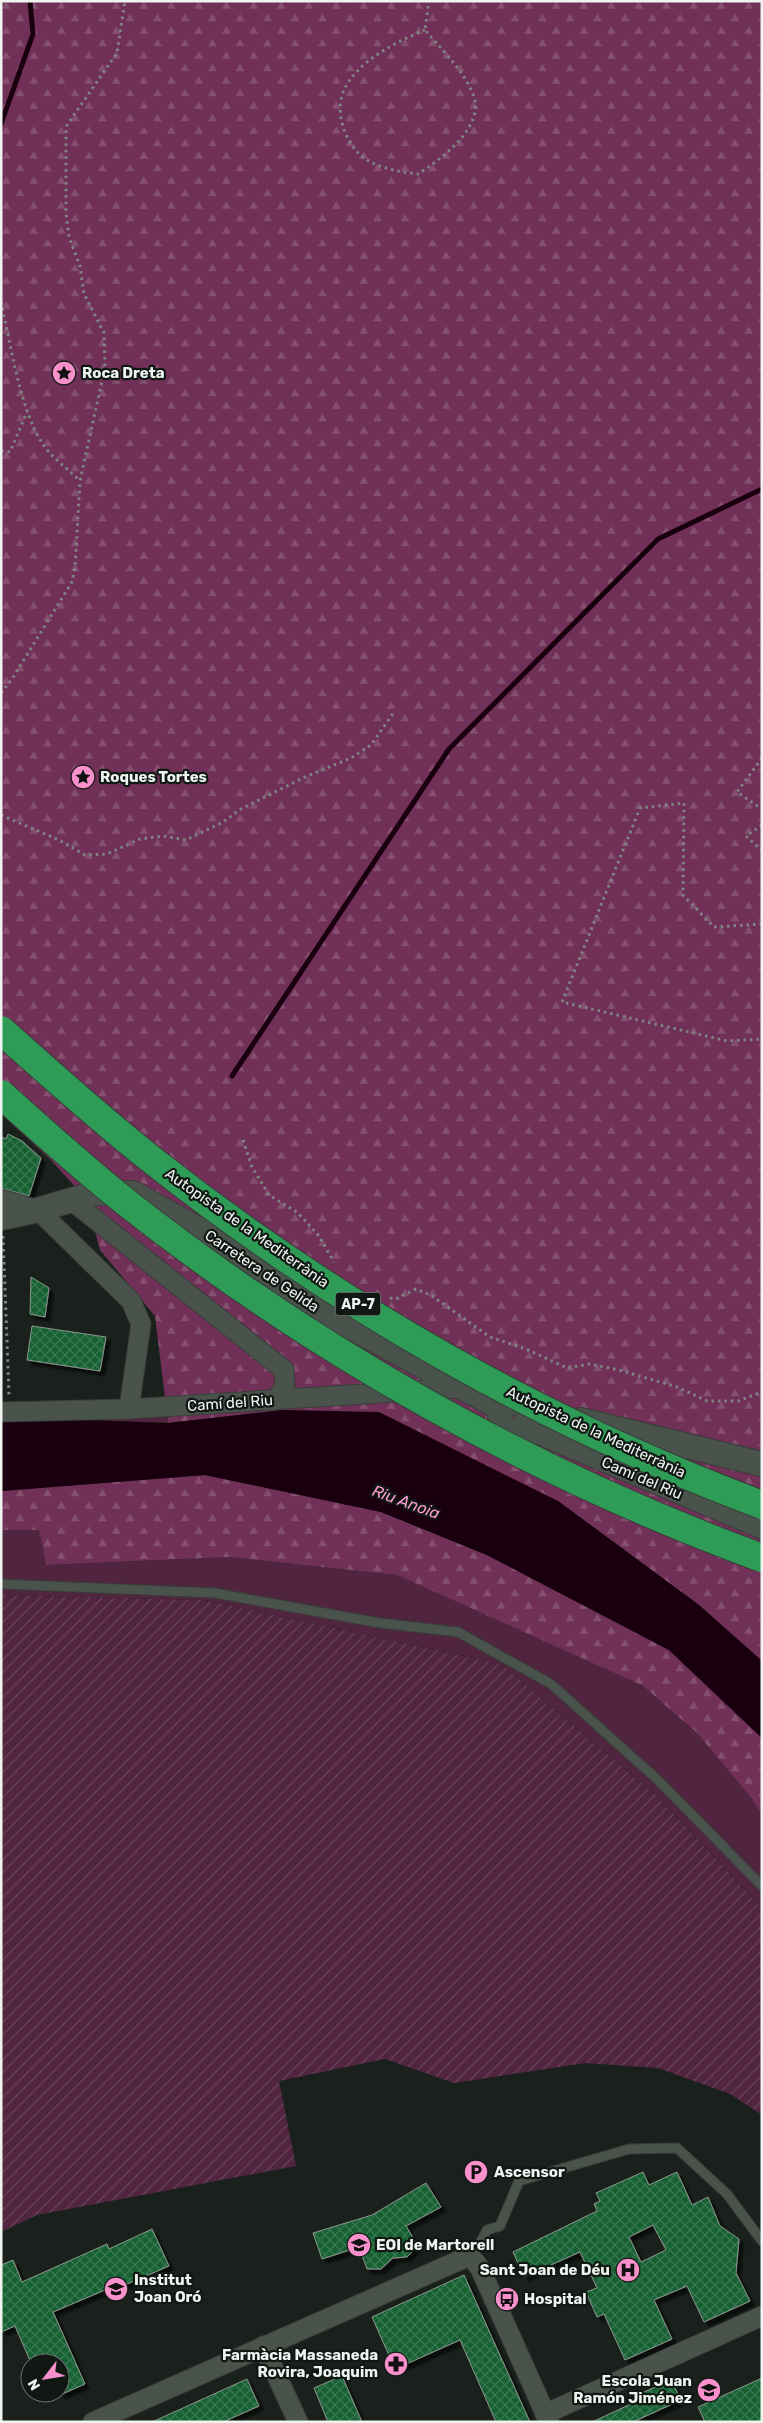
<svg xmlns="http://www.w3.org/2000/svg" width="763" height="2423" font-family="Rubik,sans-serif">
	<defs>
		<pattern id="forest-firs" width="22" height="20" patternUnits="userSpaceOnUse" patternTransform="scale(1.25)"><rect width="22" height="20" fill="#703057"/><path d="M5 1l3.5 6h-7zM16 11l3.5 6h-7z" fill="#854f6f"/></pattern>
		<pattern id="garden-furrows" width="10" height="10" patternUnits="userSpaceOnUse" patternTransform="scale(1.25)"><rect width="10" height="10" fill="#51243f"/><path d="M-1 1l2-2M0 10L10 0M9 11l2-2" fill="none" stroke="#6a445b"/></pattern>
		<pattern id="building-cross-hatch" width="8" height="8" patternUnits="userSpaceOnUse" patternTransform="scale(1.25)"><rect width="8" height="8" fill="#176133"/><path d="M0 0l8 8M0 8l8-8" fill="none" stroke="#397851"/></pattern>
		<filter id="shadow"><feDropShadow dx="4.5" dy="4.5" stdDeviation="1" flood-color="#0009"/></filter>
	</defs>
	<rect width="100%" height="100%" fill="#1a211c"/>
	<g fill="#51243f">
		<path d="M 165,1411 L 168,1423 L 36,1418 Z"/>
		<path d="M 1,1530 L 39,1530 L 46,1565 L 229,1557 L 397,1575 L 643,1686 L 697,1733 L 752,1799 L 762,1815 L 762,1908 L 657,1796 L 501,1664 L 204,1600 L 1,1595 Z"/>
	</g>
	<g fill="url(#forest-firs)">
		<path d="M 1,1 L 762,1 L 762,1661 L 699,1605 L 558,1501 L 283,1410 L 168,1423 L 155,1316 L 100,1250 L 87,1200 L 50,1159 L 1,1114 Z"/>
		<path d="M 205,1475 L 381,1512 L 487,1555 L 669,1650 L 762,1738 L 762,1815 L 752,1799 L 697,1733 L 643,1686 L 397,1575 L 229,1557 L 46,1565 L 39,1530 L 1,1530 L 1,1491 Z"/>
	</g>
	<path fill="url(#garden-furrows)" d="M 1,1595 L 204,1600 L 501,1664 L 657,1796 L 762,1908 L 762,2115 L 730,2094 L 658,2068 L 585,2063 L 454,2083 L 385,2059 L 279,2081 L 296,2166 L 37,2215 L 1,2232 Z"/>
	<path fill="#1a000f" d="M 283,1410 L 379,1412 L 558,1501 L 699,1605 L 762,1661 L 762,1738 L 669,1650 L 487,1555 L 381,1512 L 205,1475 L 1,1491 L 1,1417 L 168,1423 Z"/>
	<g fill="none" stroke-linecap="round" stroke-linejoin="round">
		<g stroke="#1a000f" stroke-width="5">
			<path d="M 1,124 L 33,34 L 30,1"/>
			<path d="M 232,1076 L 449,749 L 658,539 L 762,489"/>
		</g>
	</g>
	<g fill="url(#building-cross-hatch)" stroke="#8d968f" fill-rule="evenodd" filter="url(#shadow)">
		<path d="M 8,1134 L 22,1141 L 41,1158 L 29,1196 L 1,1188 L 1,1137 L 6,1139 Z"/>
		<path d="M 31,1277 L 49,1288 L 45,1317 L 30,1314 Z"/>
		<path d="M 32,1326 L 106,1337 L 100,1371 L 27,1360 Z"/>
		<path d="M 643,2172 L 649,2185 L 677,2172 L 692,2205 L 708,2197 L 720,2226 L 739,2239 L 736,2273 L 750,2301 L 704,2322 L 687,2286 L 654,2300 L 672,2339 L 625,2360 L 604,2314 L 597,2317 L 586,2292 L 597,2288 L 580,2252 L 524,2277 L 513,2252 L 597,2211 L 594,2204 L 600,2201 L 596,2193 ZM 653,2225 L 666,2250 L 641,2262 L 629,2237 Z"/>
		<path d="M 426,2183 L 441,2207 L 406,2226 L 418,2246 L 407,2257 L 393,2258 L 381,2269 L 367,2269 L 359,2247 L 322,2259 L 313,2233 L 372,2215 Z"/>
		<path d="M 152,2229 L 169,2266 L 125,2285 L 124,2282 L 53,2312 L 85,2384 L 60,2395 L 60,2363 L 31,2363 L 15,2326 L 1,2332 L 1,2265 L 13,2260 L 22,2282 L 107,2244 L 109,2249 Z"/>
		<path d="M 464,2275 L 498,2351 L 530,2422 L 496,2422 L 460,2340 L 395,2369 L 372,2317 Z"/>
		<path d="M 342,2376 L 362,2422 L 328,2422 L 314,2388 Z"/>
		<path d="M 762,2378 L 762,2422 L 705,2422 L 698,2407 Z"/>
		<path d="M 247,2379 L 259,2406 L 223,2422 L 152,2422 Z"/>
		<path d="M 671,2380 L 681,2400 L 633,2422 L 592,2422 L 644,2398 L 642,2393 Z"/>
	</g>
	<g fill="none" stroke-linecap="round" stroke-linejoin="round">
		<g stroke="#383e39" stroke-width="11">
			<g id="service">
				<path d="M 1,1584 L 215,1593 L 380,1623 L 458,1632 L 551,1684 L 658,1780 L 762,1886"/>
				<path d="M 472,2258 L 487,2230 L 500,2226 L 519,2181 L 629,2149 L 677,2148 L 727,2194 L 762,2241"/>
			</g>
		</g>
		<g stroke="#383e39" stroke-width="21">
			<g id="minor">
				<path d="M 1,1199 L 38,1210 L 131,1301 L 141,1324 L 129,1409"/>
				<path d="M 71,1200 L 284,1370 L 285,1387 L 275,1400"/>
				<path d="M 1,1412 L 129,1409 L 459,1388"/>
				<path d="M 523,1428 L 762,1529"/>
				<path d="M 263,2346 L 298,2422"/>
				<path d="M 545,2414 L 762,2316"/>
				<path d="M 93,2422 L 467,2257 L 472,2258 L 480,2268 L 549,2422"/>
			</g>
		</g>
		<g stroke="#383e39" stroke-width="26">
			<g id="tertiary">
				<path d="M 1,1218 L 38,1210 L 95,1193 L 133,1193 L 205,1233 L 330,1316 L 502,1409"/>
				<circle cx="514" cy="1417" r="14"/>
				<path d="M 581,1420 L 762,1464"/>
			</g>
		</g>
		<g stroke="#7f8581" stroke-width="3" stroke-dasharray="2.5 4" stroke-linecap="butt">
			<path d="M 425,30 C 398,41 359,60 345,88 C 333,111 345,146 367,160 C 382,169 401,172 418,174 C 440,160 487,126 473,94 C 463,70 442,50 425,30 L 429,1"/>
			<path d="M 1,302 C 11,345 20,411 44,446 C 54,459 69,470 80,481"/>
			<path d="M 1,451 L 10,452 L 27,412"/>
			<path d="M 1,693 L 12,679 L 72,582 L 75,568 L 80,481 L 105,367 L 104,333 L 84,294 L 80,266 L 69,237 L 66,214 L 66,133 L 67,125 L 117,53 L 125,1"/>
			<path d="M 762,758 L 737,792 L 762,809"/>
			<path d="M 1,815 L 59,840 L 85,855 L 107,854 L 140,839 L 163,836 L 186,840 L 223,822 L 241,809 L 305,777 L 351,758 L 371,745 L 394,712"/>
			<path d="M 762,825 L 746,836 L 762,851"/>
			<path d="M 762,924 L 714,927 L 683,895 L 684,803 L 640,808 L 562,1002 L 727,1041 L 762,1039"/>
			<path d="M 243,1140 L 252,1167 L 269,1195 L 298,1213 L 319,1236 L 334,1262"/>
			<path d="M 3,1236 L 9,1395"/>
			<path d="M 390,1298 L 396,1299 L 416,1289 L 432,1296 L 490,1337 L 526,1349 L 567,1368 L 589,1364 L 619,1370 L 677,1387 L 707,1401 L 738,1401 L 762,1392"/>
		</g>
		<use href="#service" stroke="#4a524c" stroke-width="9"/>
		<use href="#minor" stroke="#4a524c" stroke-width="19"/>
		<use href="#tertiary" stroke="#4a524c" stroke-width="24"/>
		<g stroke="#383e39" stroke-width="30" stroke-linecap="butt">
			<g id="motorway-bridge">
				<path d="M 1,1030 C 50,1074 100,1119 152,1160 C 335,1305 543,1423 762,1505"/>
				<path d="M 1,1094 C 42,1131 84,1169 127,1203 C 317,1353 535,1475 762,1558"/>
			</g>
		</g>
		<use href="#motorway-bridge" stroke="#2e9c56" stroke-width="28"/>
	</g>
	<defs>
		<g id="sight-disc" transform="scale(1.25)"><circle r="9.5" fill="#f890cc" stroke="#111813"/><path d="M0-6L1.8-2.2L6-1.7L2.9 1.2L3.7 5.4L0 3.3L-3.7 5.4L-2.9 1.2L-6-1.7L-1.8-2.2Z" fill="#111"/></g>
		<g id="parking-disc" transform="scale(1.25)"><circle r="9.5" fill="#f890cc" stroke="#111813"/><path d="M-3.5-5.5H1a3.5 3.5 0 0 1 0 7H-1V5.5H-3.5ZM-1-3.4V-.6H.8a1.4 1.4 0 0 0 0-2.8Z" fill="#111"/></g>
		<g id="school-disc" transform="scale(1.25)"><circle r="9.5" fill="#f890cc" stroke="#111813"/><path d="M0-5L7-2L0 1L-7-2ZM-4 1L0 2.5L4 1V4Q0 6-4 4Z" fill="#111"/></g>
		<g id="hospital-disc" transform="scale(1.25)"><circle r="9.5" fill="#f890cc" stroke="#111813"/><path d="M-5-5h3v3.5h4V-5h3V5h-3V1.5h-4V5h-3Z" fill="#111"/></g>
		<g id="bus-disc" transform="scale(1.25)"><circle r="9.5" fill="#f890cc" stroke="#111813"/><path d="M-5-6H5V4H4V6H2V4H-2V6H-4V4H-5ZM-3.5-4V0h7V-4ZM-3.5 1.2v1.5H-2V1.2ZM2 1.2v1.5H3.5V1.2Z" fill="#111"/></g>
		<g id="pharmacy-disc" transform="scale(1.25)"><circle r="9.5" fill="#f890cc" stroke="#111813"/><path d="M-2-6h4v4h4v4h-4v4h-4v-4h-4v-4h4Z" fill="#111"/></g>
	</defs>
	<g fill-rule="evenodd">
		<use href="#sight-disc" x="64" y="373"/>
		<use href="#sight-disc" x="83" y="777"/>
		<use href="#parking-disc" x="476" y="2172"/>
		<use href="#school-disc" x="359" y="2245"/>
		<use href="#hospital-disc" x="628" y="2270"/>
		<use href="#school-disc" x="116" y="2289"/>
		<use href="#bus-disc" x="507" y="2299"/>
		<use href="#pharmacy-disc" x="396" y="2364"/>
		<use href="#school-disc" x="709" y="2390"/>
	</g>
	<g text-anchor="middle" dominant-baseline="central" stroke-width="4.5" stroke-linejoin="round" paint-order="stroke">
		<rect fill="#111813" stroke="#acb2ae" stroke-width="1" x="335.5" y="1292.5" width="45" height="23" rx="4"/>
		<g font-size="14" font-weight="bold" fill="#eff4f0">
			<text x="358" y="1304">AP-7</text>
		</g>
		<g font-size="15" font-weight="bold" fill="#eff4f0" stroke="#111813" text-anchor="start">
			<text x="82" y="373">Roca Dreta</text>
			<text x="100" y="777">Roques Tortes</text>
			<text x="494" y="2172">Ascensor</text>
			<text x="376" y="2245">EOI de Martorell</text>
			<text x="610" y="2270" text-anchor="end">Sant Joan de Déu</text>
			<text x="134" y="2280">Institut<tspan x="134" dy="17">Joan Oró</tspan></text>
			<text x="524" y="2299">Hospital</text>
			<text x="378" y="2355" text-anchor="end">Farmàcia Massaneda<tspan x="378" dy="17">Rovira, Joaquim</tspan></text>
			<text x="692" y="2381" text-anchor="end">Escola Juan<tspan x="692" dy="17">Ramón Jiménez</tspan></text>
		</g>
		<g font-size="15" fill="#eff4f0" stroke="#111813">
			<text transform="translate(247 1228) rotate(35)">Autopista de la Mediterrània</text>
			<text transform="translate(262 1271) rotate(34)">Carretera de Gelida</text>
			<text transform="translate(230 1403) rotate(-4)">Camí del Riu</text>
			<text transform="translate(596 1432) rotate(25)">Autopista de la Mediterrània</text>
			<text transform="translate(642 1478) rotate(23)">Camí del Riu</text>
		</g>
		<g font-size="16" font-style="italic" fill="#fd9cd3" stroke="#111813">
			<text transform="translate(406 1502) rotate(20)">Riu Anoia</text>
		</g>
	</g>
	<rect width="763" height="2423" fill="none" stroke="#eff4f0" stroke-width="5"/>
	<g transform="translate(45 2378) rotate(239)"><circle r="24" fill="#111813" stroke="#6a706b"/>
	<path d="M0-4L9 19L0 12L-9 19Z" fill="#f890cc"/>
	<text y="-8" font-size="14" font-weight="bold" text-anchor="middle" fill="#eff4f0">N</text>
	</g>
</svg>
